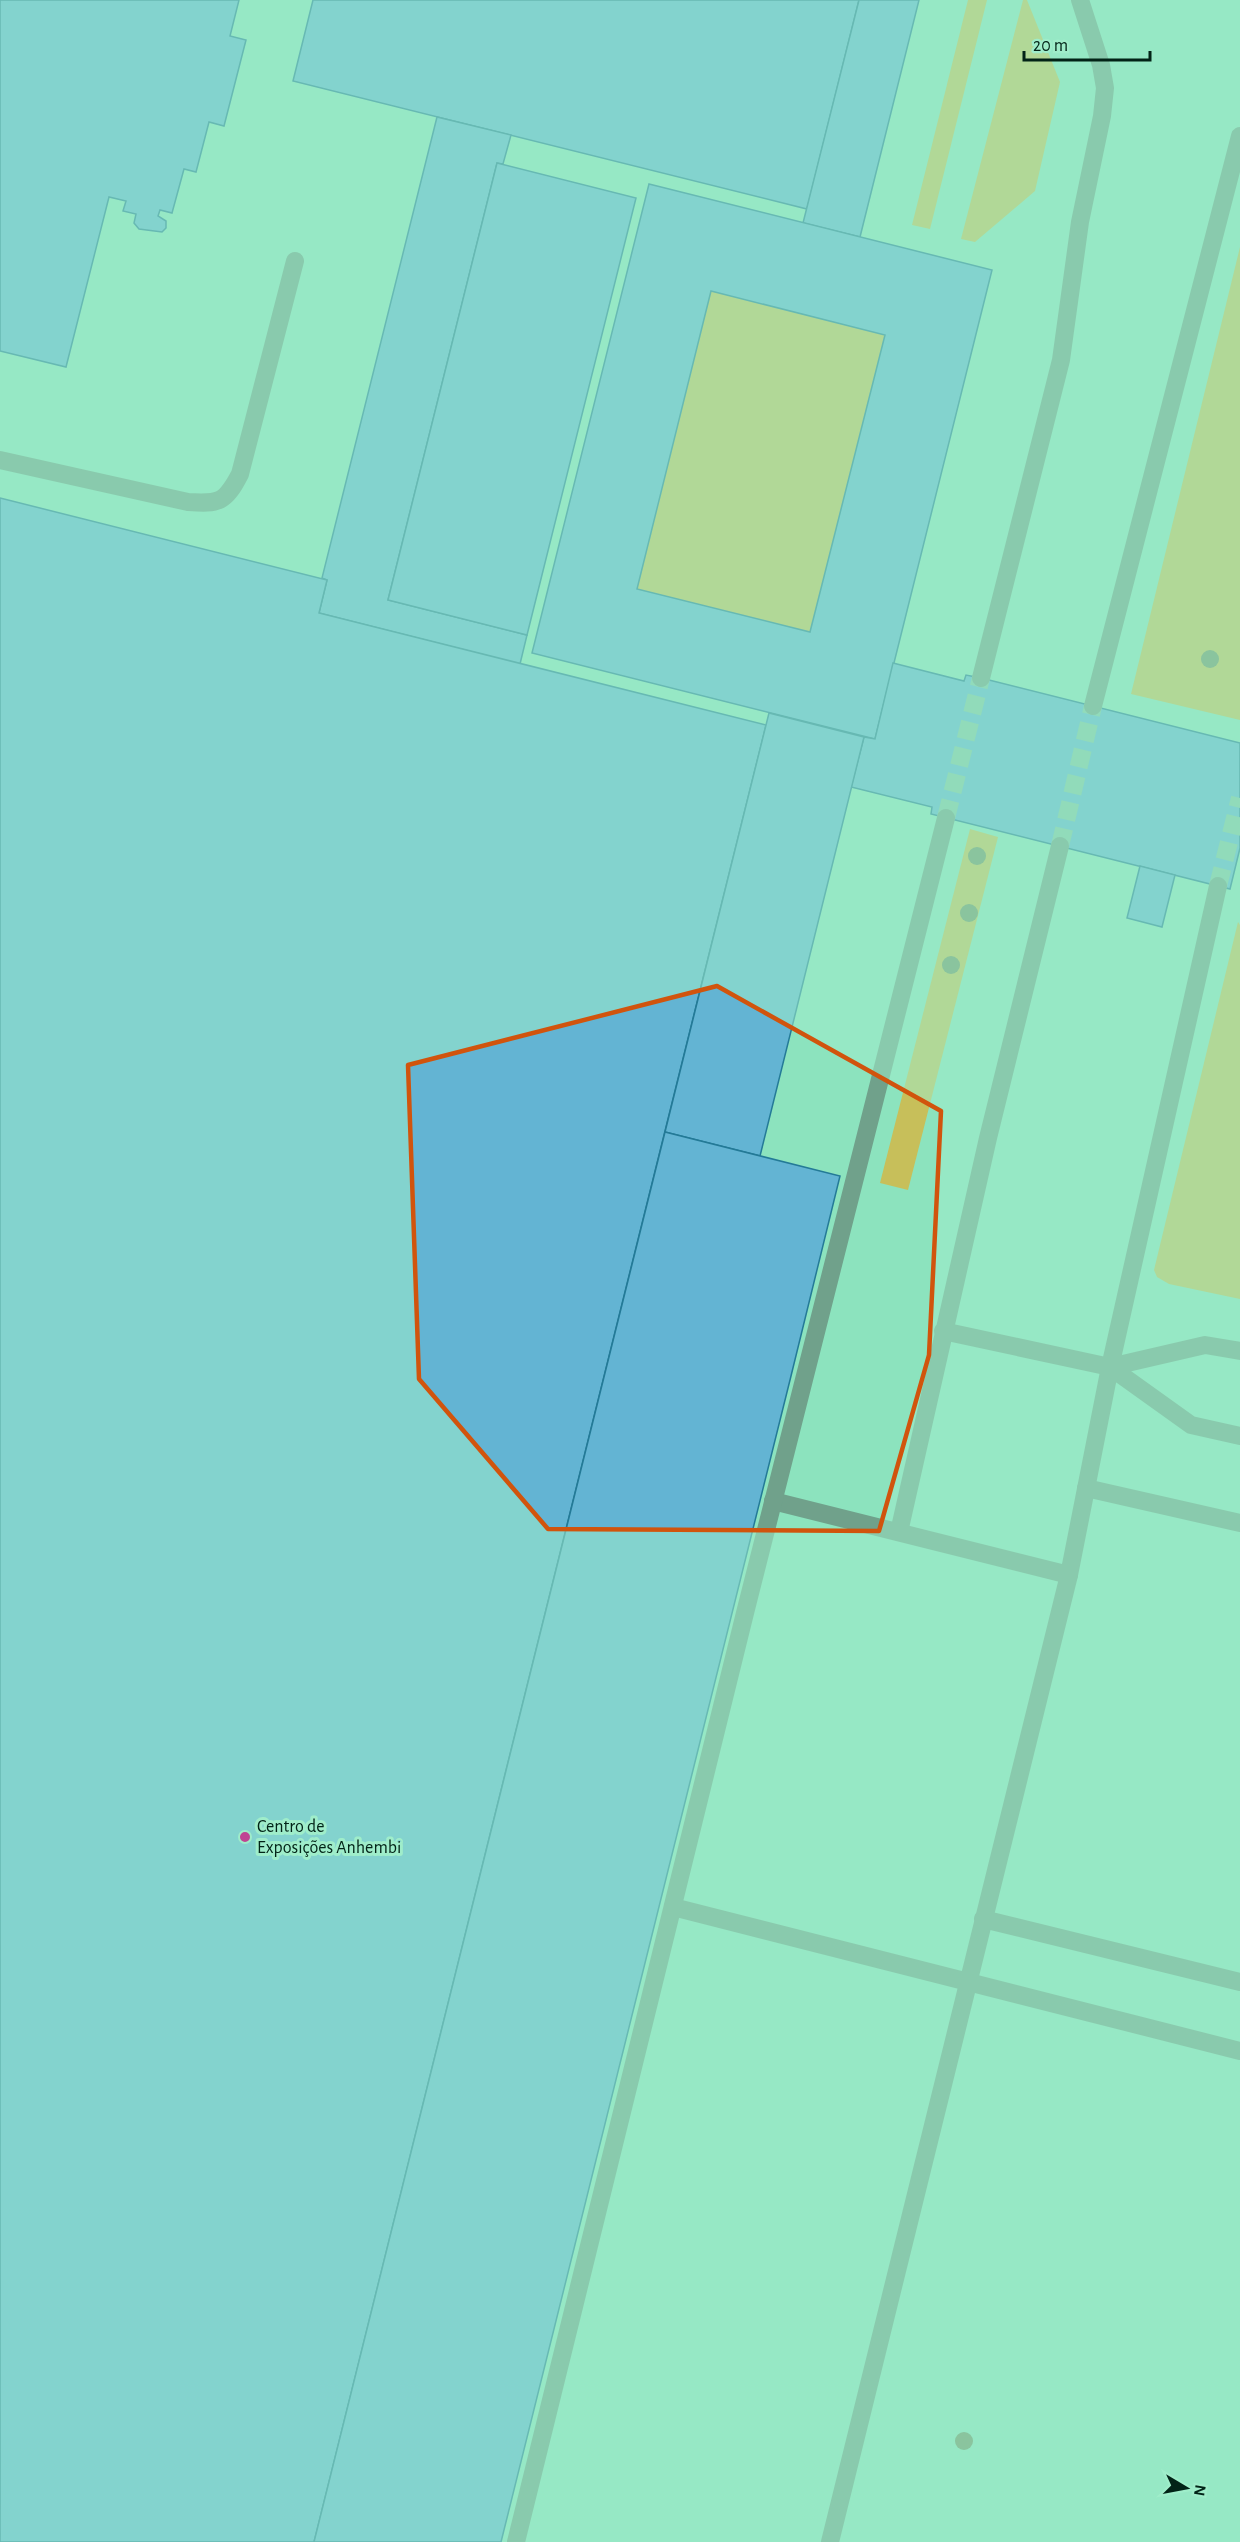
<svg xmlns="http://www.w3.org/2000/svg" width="1240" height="2542" font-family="'Alegreya Sans',sans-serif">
	<rect width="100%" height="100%" fill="#9fedca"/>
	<rect fill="#8ce3be" x="0" y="0" width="1240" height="2542"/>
	<g fill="#c7bf5a">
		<path d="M 968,0 L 987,0 L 930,229 L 912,225 Z"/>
		<path d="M 1023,0 L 1027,0 L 1060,82 L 1035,191 L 975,242 L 961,239 Z"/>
		<path d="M 1240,247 L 1240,720 L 1131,694 Z"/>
		<path d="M 711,291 L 885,335 L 810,632 L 637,589 Z"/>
		<path d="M 970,829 L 998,837 L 908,1190 L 880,1183 Z"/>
		<path d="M 1238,922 L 1240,925 L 1240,1299 L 1169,1284 L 1157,1277 L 1154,1270 Z"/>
	</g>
	<g fill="#63b4d3" stroke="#247a97" stroke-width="1.5" fill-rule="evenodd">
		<path d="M 0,0 L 239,0 L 230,36 L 246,40 L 224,126 L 209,122 L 196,172 L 184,169 L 172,213 L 160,210 L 158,216 L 166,221 L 166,228 L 162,232 L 139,229 L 134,223 L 136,214 L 123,211 L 126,201 L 109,197 L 66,367 L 0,351 Z"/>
		<path d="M 313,0 L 859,0 L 807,209 L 293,81 Z"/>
		<path d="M 859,0 L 919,0 L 860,237 L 803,223 Z"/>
		<path d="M 437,117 L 511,135 L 503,164 L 497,163 L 388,600 L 527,635 L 520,664 L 319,613 L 327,580 L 322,578 Z"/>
		<path d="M 497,163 L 636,198 L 527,635 L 388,600 Z"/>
		<path d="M 649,184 L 992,270 L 875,739 L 532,653 ZM 711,291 L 885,335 L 810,632 L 637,589 Z"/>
		<path d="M 0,498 L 327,580 L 319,613 L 766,725 L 314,2542 L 0,2542 Z"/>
		<path d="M 893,663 L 964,681 L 966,675 L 981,678 L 1240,743 L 1240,848 L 1230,889 L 931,814 L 932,807 L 851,787 L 864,737 L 875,739 Z"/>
		<path d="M 769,713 L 864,737 L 760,1156 L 665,1132 Z"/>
		<path d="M 1140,866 L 1175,875 L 1162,927 L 1127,918 Z"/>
		<path d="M 665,1132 L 840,1176 L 791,1376 L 501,2542 L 314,2542 Z"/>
	</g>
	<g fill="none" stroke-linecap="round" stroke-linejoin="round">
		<g stroke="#80c5a6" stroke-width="18" stroke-dasharray="18 9" stroke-linecap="butt">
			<path d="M 946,818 L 981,678"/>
			<path d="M 1060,846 L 1093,706"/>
			<path d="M 1218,886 L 1240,798"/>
		</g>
		<g stroke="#70a18b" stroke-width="18">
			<path d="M 0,460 L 188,502 C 219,504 225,503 240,474 L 295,261"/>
			<path d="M 981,678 L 1061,360 L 1080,222 L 1102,116 L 1105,88 L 1101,65 L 1080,0"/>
			<path d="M 1093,706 L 1240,136"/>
			<path d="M 943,1331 L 1110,1367 L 1191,1425 L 1240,1436"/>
			<path d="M 1110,1367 L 1205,1345 L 1240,1351"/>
			<path d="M 1086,1488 L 1240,1523"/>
			<path d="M 773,1501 L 1069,1575"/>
			<path d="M 899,1532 L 988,1138 L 1060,846"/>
			<path d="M 673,1907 L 1240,2051"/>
			<path d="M 983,1919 L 1240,1982"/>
			<path d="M 516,2542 L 745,1613 L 946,818"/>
			<path d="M 830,2542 L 1069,1575 L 1110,1367 L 1218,886"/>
		</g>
	</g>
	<g fill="#719268">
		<circle cx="1210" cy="659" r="9"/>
		<circle cx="977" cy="856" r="9"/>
		<circle cx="969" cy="913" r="9"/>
		<circle cx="951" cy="965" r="9"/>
		<circle cx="964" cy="2441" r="9"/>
	</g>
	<path d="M0 0H1240V2542H0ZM 717,986 L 941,1111 L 929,1355 L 879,1531 L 548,1529 L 419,1379 L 408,1065 Z" fill="#9fedca" fill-opacity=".55" fill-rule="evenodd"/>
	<path fill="none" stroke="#d1540d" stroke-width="4.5" stroke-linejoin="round" d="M 717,986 L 941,1111 L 929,1355 L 879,1531 L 548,1529 L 419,1379 L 408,1065 Z"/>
	<circle fill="#c04493" stroke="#9fedca" stroke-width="2" cx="245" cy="1837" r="6"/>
	<g text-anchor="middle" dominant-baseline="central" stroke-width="6" stroke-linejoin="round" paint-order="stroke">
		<g font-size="18" fill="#022317" stroke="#9fedca" text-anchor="start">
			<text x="257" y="1827">Centro de<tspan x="257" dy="21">Exposições Anhembi</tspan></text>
		</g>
	</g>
	<g transform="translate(1186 2488) rotate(100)" stroke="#9fedca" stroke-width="4.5" paint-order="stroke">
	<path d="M0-4.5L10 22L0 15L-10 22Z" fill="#022317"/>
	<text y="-9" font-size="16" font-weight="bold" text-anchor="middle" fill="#022317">N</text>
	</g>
	<path d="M1024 51v9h126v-9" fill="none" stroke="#022317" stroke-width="3"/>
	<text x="1033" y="51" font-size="18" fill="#022317" stroke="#9fedca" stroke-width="4.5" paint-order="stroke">20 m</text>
</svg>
